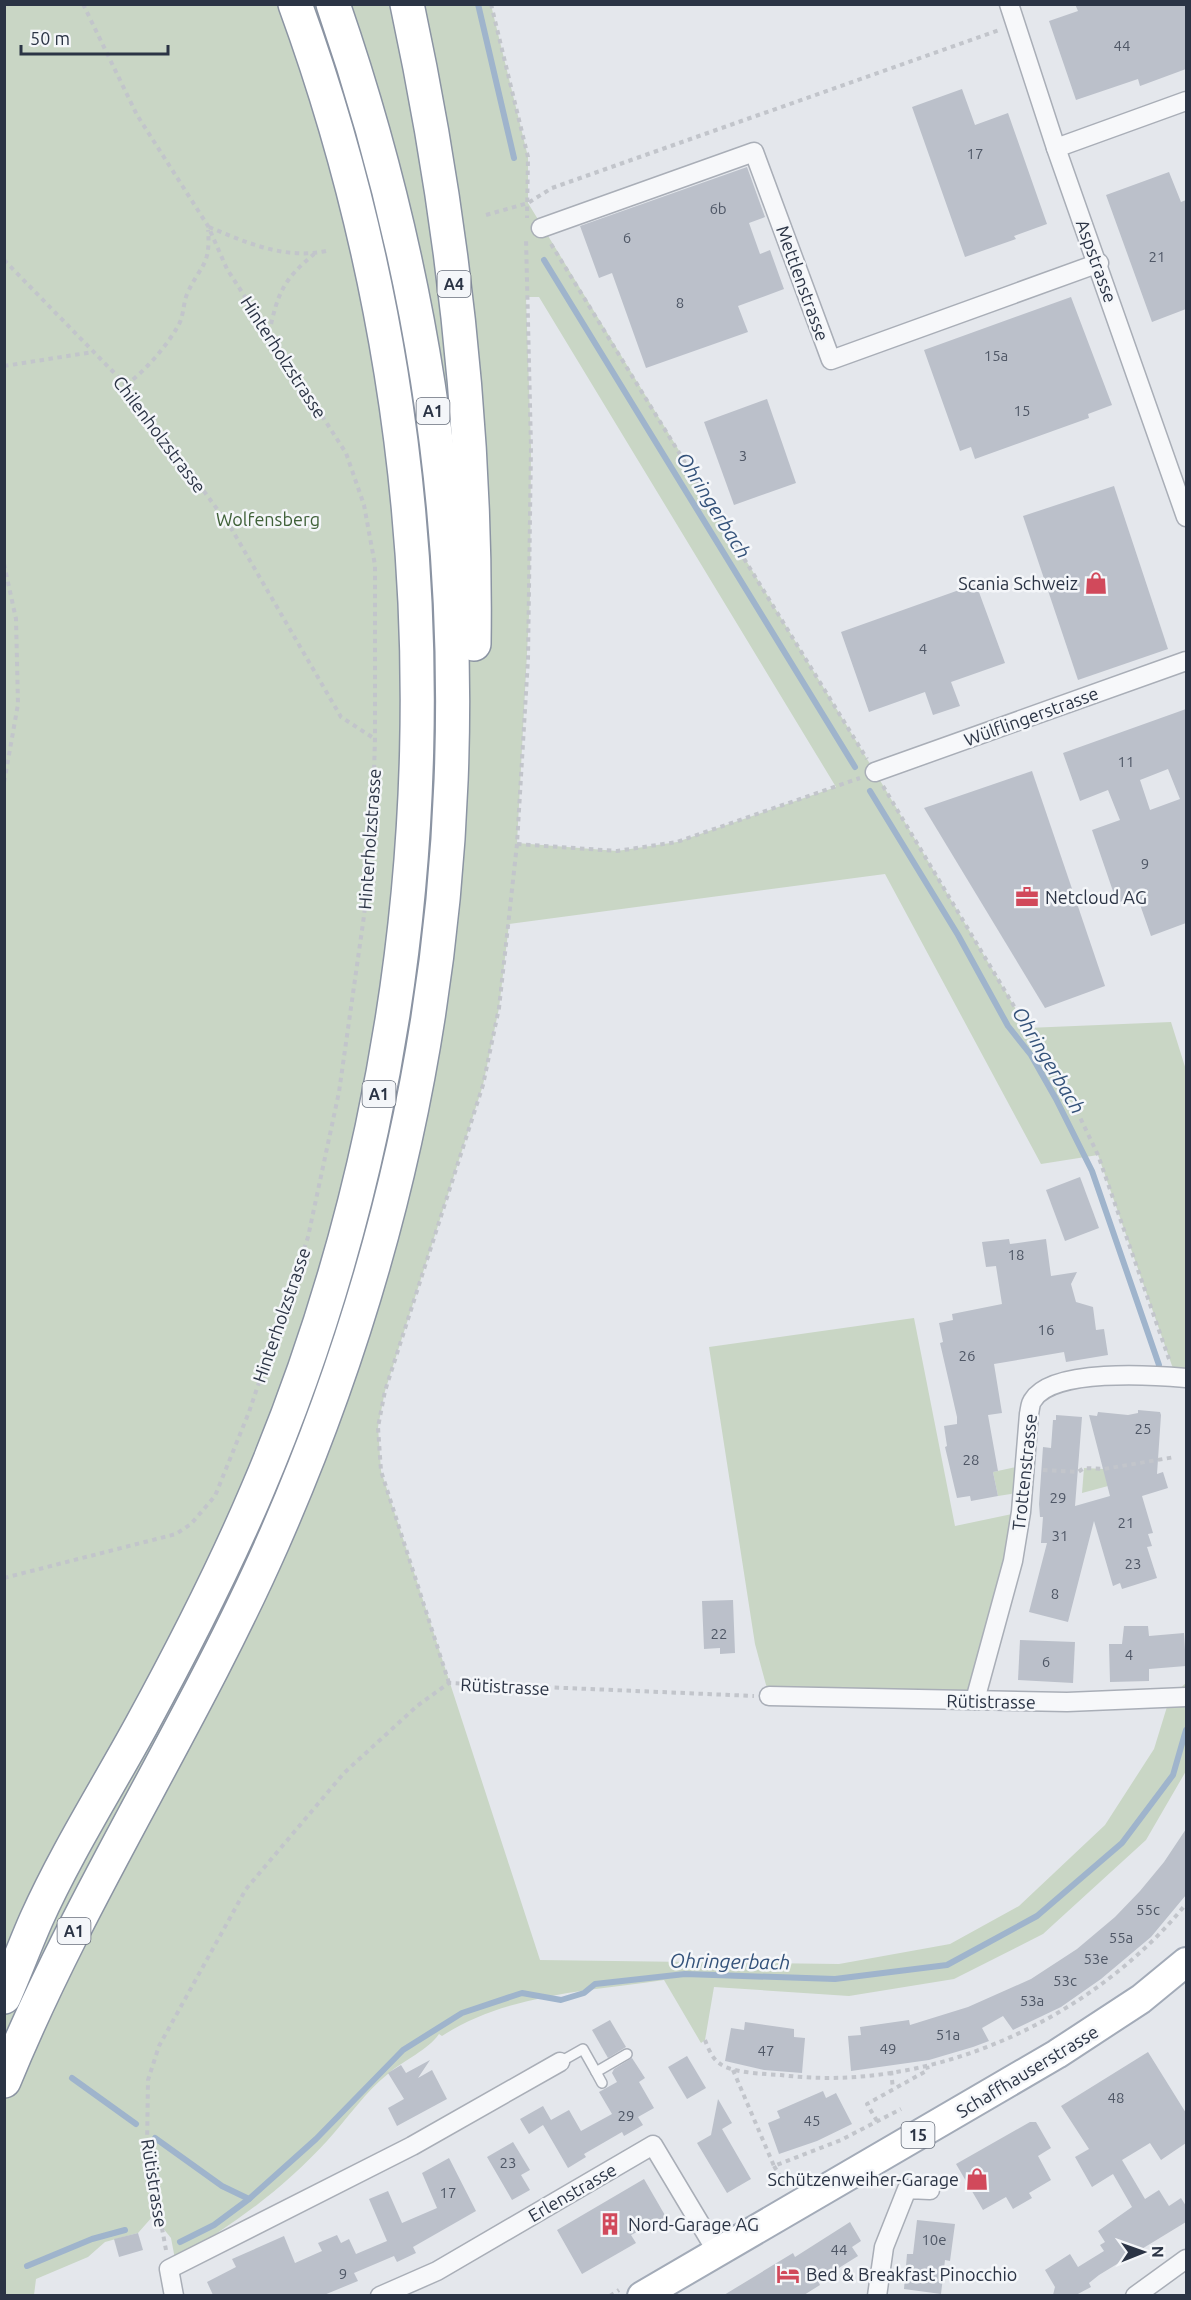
<svg xmlns="http://www.w3.org/2000/svg" width="1191" height="2300" font-family="Ubuntu,sans-serif">
	<rect width="100%" height="100%" fill="#e4e7ec"/>
	<g fill="#c9d6c5" fill-rule="evenodd">
		<path d="M 5,5 L 491,5 L 528,157 L 528,203 L 875,772 L 1027,1028 L 1171,1022 L 1186,1070 L 1186,1378 L 1176,1377 L 1098,1155 L 1041,1164 L 885,874 L 509,924 L 499,1008 L 483,1085 L 385,1391 L 378,1427 L 381,1471 L 540,1960 L 839,1964 L 950,1944 L 1019,1906 L 1105,1825 L 1154,1749 L 1170,1697 L 1186,1683 L 1186,1771 L 1146,1840 L 1043,1934 L 954,1979 L 849,1996 L 714,1987 L 705,2040 L 701,2043 L 664,1980 C 590,1991 506,1994 442,2036 L 439,2034 C 428,2050 404,2060 389,2073 C 365,2092 347,2119 327,2141 C 283,2189 231,2227 175,2259 L 171,2238 L 153,2216 L 138,2233 L 105,2242 L 88,2257 L 36,2279 L 34,2295 L 5,2296 ZM 526,297 L 539,297 L 836,787 L 677,842 L 617,851 L 517,843 L 530,596 L 531,447 Z"/>
		<path d="M 914,1318 L 955,1526 L 1021,1512 L 975,1700 L 769,1696 L 755,1644 L 709,1347 Z"/>
		<path d="M 1016,1467 L 1017,1493 L 998,1496 L 993,1472 Z"/>
		<path d="M 1084,1468 L 1104,1469 L 1108,1486 L 1082,1493 Z"/>
	</g>
	<g fill="none" stroke-linecap="round" stroke-linejoin="round">
		<g stroke="#9fb4cc" stroke-width="6">
			<path d="M 478,4 L 514,158"/>
			<path d="M 544,260 L 855,767"/>
			<path d="M 870,791 L 958,935 L 1008,1026 L 1031,1055 L 1056,1099 L 1092,1171 L 1159,1365"/>
			<path d="M 72,2078 L 136,2124"/>
			<path d="M 155,2138 L 222,2186 L 249,2199 L 316,2139 L 403,2050 L 462,2013 L 522,1993 L 561,2000 L 584,1993 L 595,1984 L 685,1974 L 835,1979 L 947,1965 L 1037,1916 L 1122,1843 L 1173,1775 L 1186,1730"/>
			<path d="M 180,2242 L 214,2225 L 249,2199"/>
			<path d="M 27,2266 L 92,2239 L 125,2230"/>
		</g>
	</g>
	<g fill="#bbc0ca" fill-rule="evenodd">
		<path d="M 1075,4 L 1186,4 L 1186,69 L 1140,86 L 1138,79 L 1076,100 L 1049,21 L 1078,11 Z"/>
		<path d="M 962,89 L 975,125 L 1008,113 L 1047,224 L 1014,236 L 1016,239 L 965,257 L 912,107 Z"/>
		<path d="M 747,167 L 765,217 L 749,223 L 760,254 L 770,250 L 784,289 L 738,306 L 748,332 L 646,368 L 612,273 L 599,278 L 580,226 Z"/>
		<path d="M 1169,172 L 1181,202 L 1186,200 L 1186,309 L 1152,322 L 1106,195 Z"/>
		<path d="M 1071,297 L 1112,405 L 1088,414 L 1089,418 L 975,459 L 971,447 L 960,451 L 924,350 Z"/>
		<path d="M 767,399 L 796,483 L 734,505 L 704,422 Z"/>
		<path d="M 1114,486 L 1168,649 L 1078,680 L 1023,516 Z"/>
		<path d="M 976,584 L 1005,663 L 951,682 L 960,706 L 933,715 L 925,692 L 869,712 L 841,632 Z"/>
		<path d="M 1186,709 L 1186,923 L 1151,936 L 1137,896 L 1117,903 L 1092,830 L 1120,820 L 1108,790 L 1080,801 L 1063,753 ZM 1168,769 L 1180,799 L 1150,810 L 1140,780 Z"/>
		<path d="M 1032,771 L 1105,986 L 1045,1008 L 924,808 Z"/>
		<path d="M 1080,1177 L 1099,1228 L 1065,1241 L 1046,1190 Z"/>
		<path d="M 1009,1239 L 1010,1244 L 1046,1239 L 1051,1276 L 1077,1272 L 1071,1284 L 1076,1302 L 1093,1307 L 1096,1330 L 1104,1329 L 1108,1355 L 1066,1362 L 1064,1352 L 994,1364 L 1002,1413 L 988,1415 L 998,1471 L 993,1472 L 998,1496 L 971,1501 L 970,1496 L 957,1498 L 945,1447 L 947,1446 L 944,1426 L 957,1424 L 957,1417 L 940,1343 L 943,1342 L 939,1323 L 953,1320 L 952,1314 L 1002,1304 L 996,1266 L 986,1267 L 982,1242 Z"/>
		<path d="M 1138,1410 L 1160,1412 L 1161,1415 L 1157,1474 L 1163,1472 L 1168,1488 L 1142,1496 L 1153,1533 L 1148,1534 L 1152,1546 L 1147,1547 L 1157,1578 L 1122,1589 L 1120,1583 L 1113,1586 L 1094,1521 L 1068,1622 L 1029,1612 L 1047,1543 L 1041,1543 L 1043,1517 L 1040,1517 L 1039,1504 L 1043,1447 L 1051,1448 L 1053,1420 L 1056,1420 L 1056,1415 L 1082,1417 L 1075,1506 L 1110,1496 L 1089,1415 L 1097,1416 L 1098,1412 L 1128,1415 L 1138,1413 Z"/>
		<path d="M 733,1600 L 735,1653 L 720,1654 L 720,1648 L 704,1649 L 702,1601 Z"/>
		<path d="M 1124,1626 L 1148,1626 L 1149,1636 L 1184,1633 L 1186,1666 L 1149,1669 L 1149,1681 L 1110,1682 L 1109,1644 L 1122,1644 Z"/>
		<path d="M 1020,1640 L 1075,1642 L 1073,1683 L 1018,1680 Z"/>
		<path d="M 1186,1829 L 1186,1895 L 1151,1937 L 1101,1979 L 1061,2007 L 1013,2030 L 1003,2016 L 982,2028 L 989,2041 L 973,2047 L 929,2060 L 851,2071 L 848,2036 L 861,2035 L 860,2027 L 909,2020 L 910,2025 L 968,2007 L 1031,1979 L 1077,1949 L 1115,1917 L 1140,1891 L 1164,1862 Z"/>
		<path d="M 610,2020 L 626,2047 L 608,2058 L 592,2030 Z"/>
		<path d="M 745,2022 L 794,2029 L 794,2037 L 805,2038 L 802,2073 L 764,2070 L 725,2061 L 731,2028 L 744,2030 Z"/>
		<path d="M 1148,2052 L 1186,2113 L 1186,2143 L 1161,2160 L 1150,2143 L 1122,2160 L 1145,2199 L 1159,2190 L 1169,2206 L 1181,2198 L 1186,2206 L 1186,2222 L 1099,2275 L 1089,2283 L 1091,2287 L 1076,2295 L 1053,2295 L 1055,2287 L 1045,2270 L 1070,2254 L 1078,2267 L 1104,2251 L 1100,2245 L 1105,2242 L 1098,2231 L 1132,2207 L 1113,2174 L 1092,2187 L 1075,2157 L 1089,2149 L 1061,2106 Z"/>
		<path d="M 687,2056 L 706,2088 L 687,2099 L 668,2067 Z"/>
		<path d="M 632,2058 L 645,2078 L 639,2082 L 654,2108 L 638,2117 L 643,2125 L 624,2136 L 622,2132 L 584,2154 L 586,2157 L 568,2168 L 543,2125 L 529,2134 L 520,2119 L 543,2106 L 551,2120 L 569,2110 L 581,2131 L 612,2114 L 599,2092 L 617,2082 L 612,2073 L 614,2069 Z"/>
		<path d="M 430,2060 L 418,2078 L 432,2070 L 447,2099 L 397,2126 L 388,2108 L 404,2099 L 388,2073 L 401,2065 L 406,2073 Z"/>
		<path d="M 823,2091 L 826,2098 L 836,2093 L 852,2124 L 817,2141 L 779,2154 L 768,2123 L 780,2118 L 777,2111 Z"/>
		<path d="M 718,2099 L 732,2123 L 722,2129 L 751,2179 L 727,2193 L 697,2143 L 711,2135 Z"/>
		<path d="M 1030,2122 L 1036,2122 L 1051,2148 L 1038,2156 L 1051,2180 L 1029,2193 L 1032,2198 L 1013,2209 L 1006,2197 L 983,2210 L 956,2164 Z"/>
		<path d="M 513,2142 L 530,2170 L 521,2175 L 530,2190 L 512,2200 L 487,2157 Z"/>
		<path d="M 449,2158 L 476,2211 L 413,2247 L 416,2253 L 397,2262 L 394,2256 L 354,2273 L 358,2281 L 324,2295 L 213,2295 L 207,2282 L 236,2267 L 232,2259 L 284,2236 L 295,2263 L 322,2251 L 318,2243 L 337,2235 L 341,2243 L 349,2239 L 356,2254 L 387,2241 L 369,2199 L 388,2191 L 402,2223 L 437,2208 L 422,2173 Z"/>
		<path d="M 644,2179 L 666,2217 L 631,2235 L 636,2243 L 582,2274 L 557,2230 Z"/>
		<path d="M 917,2220 L 955,2224 L 950,2261 L 945,2260 L 941,2294 L 904,2289 L 907,2254 L 913,2254 Z"/>
		<path d="M 850,2222 L 861,2241 L 852,2247 L 858,2256 L 818,2281 L 820,2285 L 804,2295 L 724,2295 L 793,2253 L 795,2257 Z"/>
		<path d="M 138,2233 L 143,2250 L 119,2257 L 114,2239 Z"/>
	</g>
	<g fill="none" stroke-linecap="round" stroke-linejoin="round">
		<g stroke="#a9aeb7" stroke-width="12">
			<g id="service">
				<path d="M 560,2062 L 583,2049 L 596,2072 L 627,2054"/>
				<path d="M 596,2072 L 602,2083"/>
			</g>
		</g>
		<g stroke="#a9aeb7" stroke-width="21">
			<g id="minor">
				<path d="M 1009,4 L 1056,148 L 1186,517"/>
				<path d="M 1056,148 L 1186,101"/>
				<path d="M 541,228 L 754,152 L 831,360 L 1099,263"/>
				<path d="M 875,772 L 1186,661"/>
				<path d="M 769,1696 L 1067,1702 L 1186,1697"/>
				<path d="M 975,1700 L 1013,1561 L 1021,1512 L 1029,1414 C 1030,1410 1030,1403 1033,1400 C 1052,1368 1153,1375 1186,1378"/>
				<path d="M 174,2296 L 169,2269 L 412,2146 L 560,2062"/>
				<path d="M 380,2296 L 437,2271 L 653,2145 L 717,2252"/>
				<path d="M 877,2296 L 884,2247 L 907,2189 L 930,2190"/>
				<path d="M 1135,2296 L 1186,2259"/>
			</g>
		</g>
		<g stroke="#a3abb8" stroke-width="32">
			<path id="primary" d="M 642,2296 L 1057,2054 L 1141,1999 L 1186,1962"/>
		</g>
		<g stroke="#8b94a3" stroke-width="36">
			<g id="motorway">
				<path d="M 407,4 C 452,214 477,430 474,644"/>
				<path d="M 4,1997 C 15,1972 25,1945 36,1920 C 66,1853 106,1790 141,1726 C 183,1649 223,1571 257,1491 C 457,1022 470,483 295,4"/>
				<path d="M 4,2081 C 80,1895 192,1726 273,1542 C 491,1047 510,516 333,4"/>
			</g>
		</g>
		<g stroke="#c2c5cb" stroke-width="4" stroke-dasharray="4.5 4.5" stroke-linecap="butt">
			<path d="M 491,4 L 528,157 L 527,218"/>
			<path d="M 486,215 L 528,203 L 552,188 L 999,30"/>
			<path d="M 209,227 C 247,243 288,261 330,250"/>
			<path d="M 551,244 L 867,759"/>
			<path d="M 4,260 L 126,385 L 231,528 L 341,717 L 375,739"/>
			<path d="M 269,333 C 278,293 282,281 314,254"/>
			<path d="M 4,366 L 93,352"/>
			<path d="M 126,385 C 146,370 166,347 178,326 C 184,316 183,304 187,294 C 200,265 211,266 208,230"/>
			<path d="M 4,564 L 16,619 L 18,704 L 4,783"/>
			<path d="M 883,786 L 1027,1028 L 1065,1086 L 1098,1155 L 1169,1359"/>
			<path d="M 517,844 L 617,851 L 677,842 L 860,778"/>
			<path d="M 1043,1470 L 1078,1472 L 1084,1468 L 1104,1469 L 1175,1457"/>
			<path d="M 4,1578 L 176,1534 L 191,1524 L 215,1496 L 249,1412 L 308,1237 L 339,1092 L 364,916 L 372,839 L 375,739 L 375,565 L 364,505 L 346,453 L 227,269 L 208,226 L 137,115 L 83,4"/>
			<path d="M 449,1683 L 381,1471 L 378,1427 L 385,1391 L 483,1085 L 499,1008 L 517,844 L 528,659 L 531,447 L 526,238"/>
			<path d="M 705,2040 C 708,2048 712,2058 719,2063 C 730,2073 766,2074 781,2075 C 930,2094 1093,2019 1186,1904"/>
			<path d="M 733,2070 L 774,2166 L 841,2140 L 901,2109"/>
			<path d="M 891,2071 L 893,2089"/>
			<path d="M 877,2121 L 867,2104 L 928,2070 L 927,2066"/>
			<path d="M 774,2166 L 786,2186"/>
			<path d="M 166,2250 L 147,2147 L 148,2080 L 159,2046 L 246,1889 L 344,1773 L 417,1706 L 449,1683 L 754,1696"/>
			<path d="M 610,2296 L 619,2290"/>
		</g>
		<use href="#service" stroke="#f7f8fa" stroke-width="9"/>
		<use href="#minor" stroke="#f7f8fa" stroke-width="18"/>
		<use href="#primary" stroke="#fff" stroke-width="28"/>
		<use href="#motorway" stroke="#fff" stroke-width="33"/>
	</g>
	<defs>
		<g id="shop-bare" transform="scale(1.8)"><path d="M-5-2.5h2.3a2.7 3.5 0 0 1 5.4 0H5L5.5 6h-11ZM-1.5-2.5h3a1.5 2.3 0 0 0-3 0Z" fill="#d1495b" stroke="#f4f6f9" stroke-width="2.5" paint-order="stroke"/></g>
		<g id="office-bare" transform="scale(1.8)"><path d="M-6-3h4V-5.5h4V-3h4V5H-6ZM-1-4.5V-3h2v-1.5ZM-6 0V1H6V0Z" fill="#d1495b" stroke="#f4f6f9" stroke-width="2.5" paint-order="stroke"/></g>
		<g id="building-bare" transform="scale(1.8)"><path d="M-4-6H4V6H1V3H-1V6H-4ZM-2.5-4.3h1.7v1.8h-1.7ZM.8-4.3h1.7v1.8H.8ZM-2.5-1h1.7V.8h-1.7ZM.8-1h1.7V.8H.8Z" fill="#d1495b" stroke="#f4f6f9" stroke-width="2.5" paint-order="stroke"/></g>
		<g id="hotel-bare" transform="scale(1.8)"><path d="M-6-4.5h1.5V1H6V5H4.5V3h-9V5H-6ZM-4 0a1.8 1.8 0 1 1 3.6 0ZM.5 0V-2.5h3Q6-2.5 6 0Z" fill="#d1495b" stroke="#f4f6f9" stroke-width="2.5" paint-order="stroke"/></g>
	</defs>
	<g fill-rule="evenodd">
		<use href="#shop-bare" x="1096" y="583"/>
		<use href="#office-bare" x="1027" y="897"/>
		<use href="#shop-bare" x="977" y="2179"/>
		<use href="#building-bare" x="610" y="2224"/>
		<use href="#hotel-bare" x="788" y="2274"/>
	</g>
	<g text-anchor="middle" dominant-baseline="central" stroke-width="5" stroke-linejoin="round" paint-order="stroke">
		<g font-size="15" fill="#4f5766">
			<text x="1122" y="45">44</text>
			<text x="975" y="153">17</text>
			<text x="718" y="208">6b</text>
			<text x="627" y="237">6</text>
			<text x="1157" y="256">21</text>
			<text x="680" y="302">8</text>
			<text x="996" y="355">15a</text>
			<text x="1022" y="410">15</text>
			<text x="743" y="455">3</text>
			<text x="923" y="648">4</text>
			<text x="1126" y="761">11</text>
			<text x="1145" y="863">9</text>
			<text x="1016" y="1254">18</text>
			<text x="1046" y="1329">16</text>
			<text x="967" y="1355">26</text>
			<text x="1143" y="1428">25</text>
			<text x="971" y="1459">28</text>
			<text x="1058" y="1497">29</text>
			<text x="1126" y="1522">21</text>
			<text x="1060" y="1535">31</text>
			<text x="1133" y="1563">23</text>
			<text x="1055" y="1593">8</text>
			<text x="719" y="1633">22</text>
			<text x="1129" y="1654">4</text>
			<text x="1046" y="1661">6</text>
			<text x="1148" y="1909">55c</text>
			<text x="1121" y="1937">55a</text>
			<text x="1096" y="1958">53e</text>
			<text x="1065" y="1980">53c</text>
			<text x="1032" y="2000">53a</text>
			<text x="948" y="2034">51a</text>
			<text x="888" y="2048">49</text>
			<text x="766" y="2050">47</text>
			<text x="1116" y="2097">48</text>
			<text x="626" y="2115">29</text>
			<text x="812" y="2120">45</text>
			<text x="508" y="2162">23</text>
			<text x="448" y="2192">17</text>
			<text x="934" y="2239">10e</text>
			<text x="839" y="2249">44</text>
			<text x="343" y="2273">9</text>
		</g>
		<g fill="#f4f6f9" stroke="#676e7b" stroke-width="1.5">
			<rect x="437.5" y="271" width="33" height="26" rx="4.5"/>
			<rect x="416.5" y="398" width="33" height="26" rx="4.5"/>
			<rect x="362.5" y="1081" width="33" height="26" rx="4.5"/>
			<rect x="57.5" y="1918" width="33" height="26" rx="4.5"/>
			<rect x="901.5" y="2122" width="33" height="26" rx="4.5"/>
		</g>
		<g font-size="16" font-weight="bold" fill="#2b3445">
			<text x="454" y="284">A4</text>
			<text x="433" y="411">A1</text>
			<text x="379" y="1094">A1</text>
			<text x="74" y="1931">A1</text>
			<text x="918" y="2135">15</text>
		</g>
		<g font-size="18" fill="#2b3445" stroke="#f4f6f9">
			<text transform="translate(1097 261) rotate(70)">Aspstrasse</text>
			<text transform="translate(803 283) rotate(70)">Mettlenstrasse</text>
			<text transform="translate(284 357) rotate(57)">Hinterholzstrasse</text>
			<text transform="translate(160 434) rotate(53)">Chilenholzstrasse</text>
			<text transform="translate(1031 716) rotate(-20)">Wülflingerstrasse</text>
			<text transform="translate(369 839) rotate(-86)">Hinterholzstrasse</text>
			<text transform="translate(281 1315) rotate(-71)">Hinterholzstrasse</text>
			<text transform="translate(1024 1472) rotate(-84)">Trottenstrasse</text>
			<text transform="translate(505 1686) rotate(3)">Rütistrasse</text>
			<text transform="translate(991 1701) rotate(1)">Rütistrasse</text>
			<text transform="translate(1027 2071) rotate(-31)">Schaffhauserstrasse</text>
			<text transform="translate(155 2183) rotate(81)">Rütistrasse</text>
			<text transform="translate(572 2192) rotate(-30)">Erlenstrasse</text>
		</g>
		<g font-size="18" fill="#3f6138" stroke="#f4f6f9">
			<text x="268" y="519">Wolfensberg</text>
		</g>
		<g font-size="18" fill="#2b3445" stroke="#f4f6f9" text-anchor="start">
			<text x="1078" y="583" text-anchor="end">Scania Schweiz</text>
			<text x="1045" y="897">Netcloud AG</text>
			<text x="959" y="2179" text-anchor="end">Schützenweiher-Garage</text>
			<text x="628" y="2224">Nord-Garage AG</text>
			<text x="806" y="2274">Bed &amp; Breakfast Pinocchio</text>
		</g>
		<g font-size="20" font-style="italic" fill="#34527a" stroke="#f4f6f9">
			<text transform="translate(714 505) rotate(58)">Ohringerbach</text>
			<text transform="translate(1049 1060) rotate(59)">Ohringerbach</text>
			<text transform="translate(730 1961) rotate(1)">Ohringerbach</text>
		</g>
	</g>
	<rect width="1191" height="2300" fill="none" stroke="#2b3445" stroke-width="12"/>
	<g transform="translate(1143 2252) rotate(89)" stroke="#f4f6f9" stroke-width="4.5" paint-order="stroke">
	<path d="M0-4.5L10 22L0 15L-10 22Z" fill="#2b3445"/>
	<text y="-9" font-size="16" font-weight="bold" text-anchor="middle" fill="#2b3445">N</text>
	</g>
	<path d="M21 45v9h147v-9" fill="none" stroke="#2b3445" stroke-width="3"/>
	<text x="30" y="45" font-size="18" fill="#2b3445" stroke="#f4f6f9" stroke-width="4.5" paint-order="stroke">50 m</text>
</svg>
